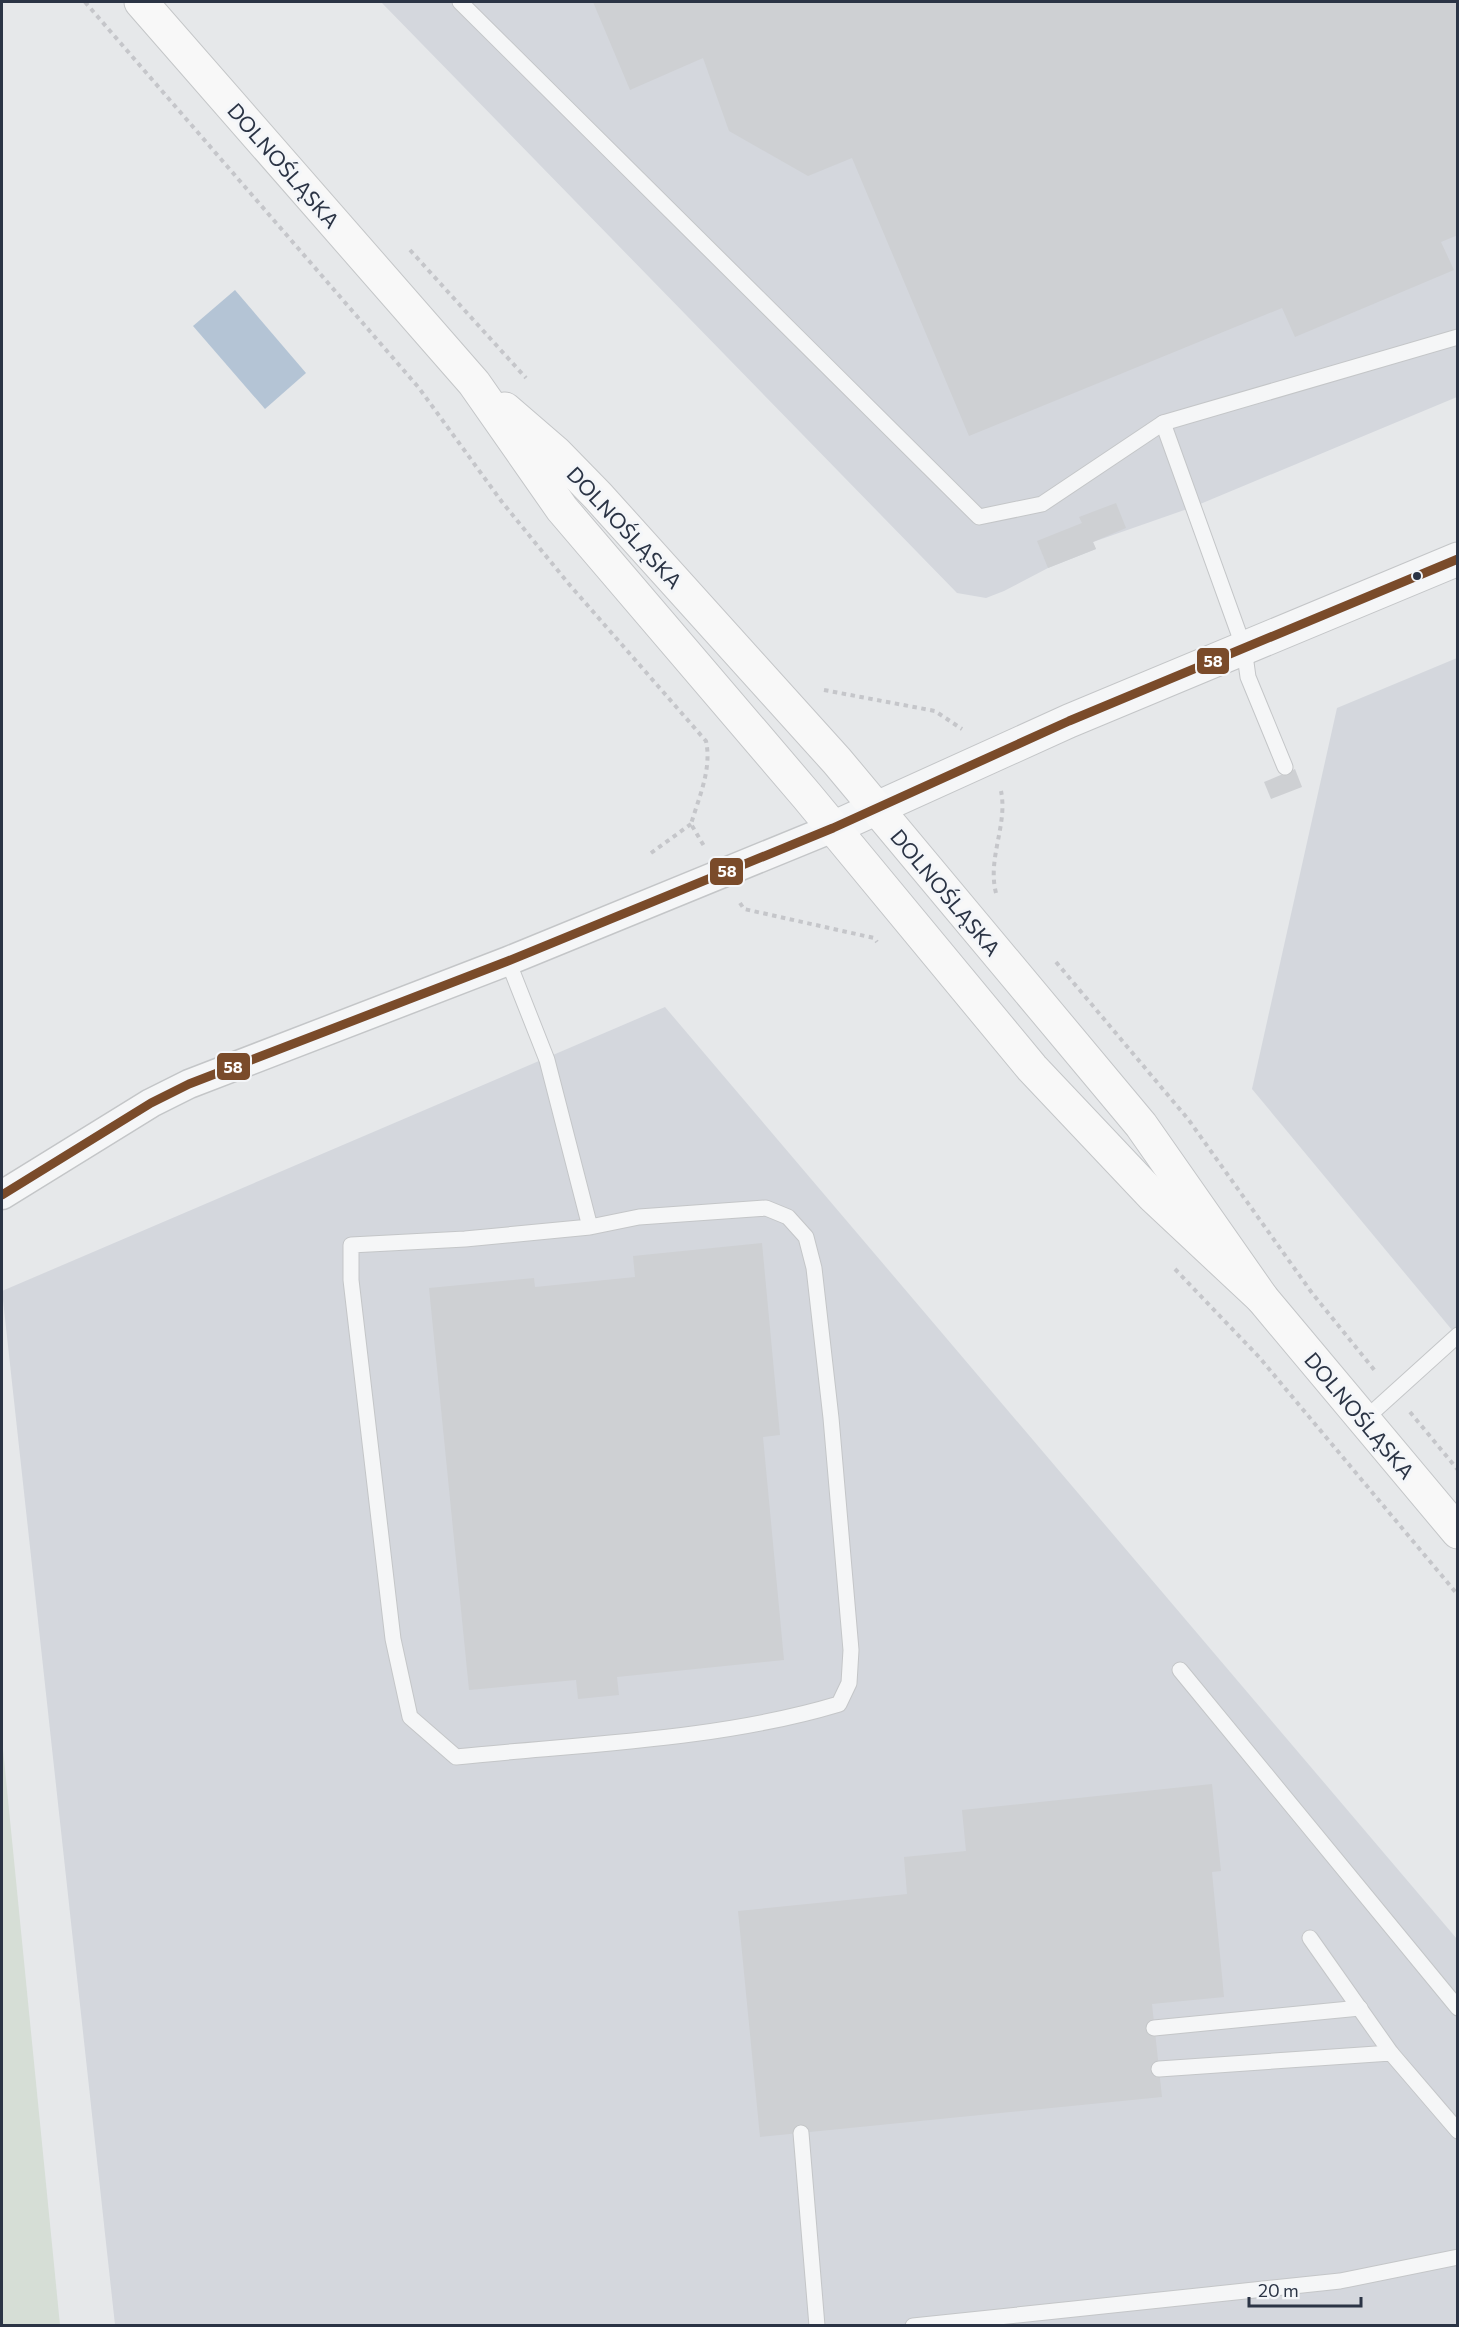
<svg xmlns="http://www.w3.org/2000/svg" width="1459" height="2327" font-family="Commissioner,sans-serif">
	<rect width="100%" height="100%" fill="#e6e8ea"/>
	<g fill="#d4d7dd">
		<path d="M 381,2 L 1457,2 L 1457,397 L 1193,507 L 1093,542 L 1096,549 L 1048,568 L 1004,591 L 986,598 L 957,593 Z"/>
		<path d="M 1457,658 L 1457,1336 L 1252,1089 L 1337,708 Z"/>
		<path d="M 665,1007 L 1457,1939 L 1457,2325 L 115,2325 L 2,1291 Z"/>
	</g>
	<path fill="#d6ded6" d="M 2,1739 L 60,2325 L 2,2325 Z"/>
	<path fill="#b4c4d5" d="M 235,290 L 306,373 L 265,409 L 193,326 Z"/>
	<g fill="#ced0d3">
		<path d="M 593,2 L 1458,2 L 1458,235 L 1441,242 L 1454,270 L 1295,337 L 1282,308 L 969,436 L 852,158 L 808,176 L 729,131 L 703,58 L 630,90 Z"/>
		<path d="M 1116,503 L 1126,528 L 1093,542 L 1096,549 L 1048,568 L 1037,541 L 1082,523 L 1079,517 Z"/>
		<path d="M 1295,769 L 1302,787 L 1271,799 L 1264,782 Z"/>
		<path d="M 762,1243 L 780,1435 L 763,1437 L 784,1660 L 617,1677 L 619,1695 L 578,1699 L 576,1680 L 469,1690 L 429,1288 L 534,1278 L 535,1287 L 635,1277 L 633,1256 Z"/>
		<path d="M 1212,1784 L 1221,1871 L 1212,1872 L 1224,1997 L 1152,2004 L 1162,2097 L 760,2137 L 738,1911 L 907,1894 L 904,1857 L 966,1851 L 962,1810 Z"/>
	</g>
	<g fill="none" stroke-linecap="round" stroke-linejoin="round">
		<g stroke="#c4c6c8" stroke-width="17">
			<g id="service">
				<path d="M 460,2 L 979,517 L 1042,504 L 1163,423 L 1458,337"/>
				<path d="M 1163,423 L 1244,648 L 1248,677 L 1285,767"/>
				<path d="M 508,961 L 547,1060 L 590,1227 L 639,1217 L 766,1208 L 788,1217 L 806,1237 L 814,1268 L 831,1418 L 851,1650 L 849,1683 L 839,1704 C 720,1740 581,1744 456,1757 L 410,1717 L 393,1639 L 351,1280 L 351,1245 L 465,1239 L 590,1227"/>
				<path d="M 1364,1420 L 1458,1335"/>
				<path d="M 1180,1670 L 1458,2008"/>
				<path d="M 1310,1938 L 1391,2053"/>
				<path d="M 1154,2028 L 1360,2008"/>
				<path d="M 1159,2069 L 1391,2053 L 1458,2131"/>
				<path d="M 801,2133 L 817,2326"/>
				<path d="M 913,2326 L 1340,2281 L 1458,2257"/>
			</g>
		</g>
		<g stroke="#c4c6c8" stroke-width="31">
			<path id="minor" d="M 2,1195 L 151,1103 L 189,1084 L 508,961 L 833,828"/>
		</g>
		<g stroke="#c4c6c8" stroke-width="35">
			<path id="tertiary" d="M 833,828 L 1069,721 L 1458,559"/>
		</g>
		<g stroke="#c4c6c8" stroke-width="35">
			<g id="secondary">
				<path d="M 141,2 L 474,383 L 562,509 L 807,796 L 1032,1068 L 1153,1196 L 1262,1298"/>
				<path d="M 505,409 L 556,453 L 598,496 L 837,761 L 1141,1125 L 1262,1298 L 1458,1532"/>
			</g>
		</g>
		<g stroke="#c5c6ca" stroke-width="4" stroke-dasharray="4.5 4.5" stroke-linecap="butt">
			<path d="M 85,2 L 419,388 L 502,502 L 568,583 L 706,741 C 712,769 699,797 691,824 L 704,846"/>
			<path d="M 410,250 L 526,378"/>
			<path d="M 824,690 L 935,711 L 962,729"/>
			<path d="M 651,853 L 691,824"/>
			<path d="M 996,893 C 987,858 1008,825 1001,791"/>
			<path d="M 740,903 L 744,909 L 874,938 L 877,942"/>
			<path d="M 1056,962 L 1188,1119 L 1312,1293 L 1376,1372"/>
			<path d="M 1175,1269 L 1259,1357 L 1458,1595"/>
			<path d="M 1410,1412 L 1458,1470"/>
		</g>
		<use href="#service" stroke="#f5f6f7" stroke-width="15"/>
		<use href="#minor" stroke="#f5f6f7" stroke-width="28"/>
		<use href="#tertiary" stroke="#f5f6f7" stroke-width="33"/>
		<use href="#secondary" stroke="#f8f8f8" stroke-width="33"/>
		<g stroke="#f4f6f9" stroke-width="14">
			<path id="bus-1" d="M 2,1195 L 151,1103 L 189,1084 L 508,961 L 833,828 L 1069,721 L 1458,559"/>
		</g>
		<use href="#bus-1" stroke="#7a4b2a" stroke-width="9"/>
	</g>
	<circle fill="#2b3445" stroke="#f4f6f9" stroke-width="2" cx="1417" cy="576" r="5"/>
	<g text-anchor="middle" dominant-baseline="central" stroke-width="6" stroke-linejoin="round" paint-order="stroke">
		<g font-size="21" fill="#2b3445" stroke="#f4f6f9">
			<text transform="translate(284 165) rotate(49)">DOLNOŚLĄSKA</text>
			<text transform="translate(625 527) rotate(47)">DOLNOŚLĄSKA</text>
			<text transform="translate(946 892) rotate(50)">DOLNOŚLĄSKA</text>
			<text transform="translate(1360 1415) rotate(50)">DOLNOŚLĄSKA</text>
		</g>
	</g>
	<g stroke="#f4f6f9" stroke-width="2">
		<rect x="1196" y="647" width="34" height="28" rx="6" fill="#7a4b2a"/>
		<rect x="709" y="857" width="35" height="29" rx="6" fill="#7a4b2a"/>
		<rect x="216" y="1052" width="35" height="29" rx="6" fill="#7a4b2a"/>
	</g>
	<g font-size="16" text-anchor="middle" font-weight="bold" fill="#fff">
		<text x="1213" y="667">58</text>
		<text x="727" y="877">58</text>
		<text x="233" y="1073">58</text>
	</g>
	<rect width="1459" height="2327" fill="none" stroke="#2b3445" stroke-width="6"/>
	<path d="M1249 2297v9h112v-9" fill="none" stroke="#2b3445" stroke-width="3"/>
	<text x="1258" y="2297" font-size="18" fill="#2b3445" stroke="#f4f6f9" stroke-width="4.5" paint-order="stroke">20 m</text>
</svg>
